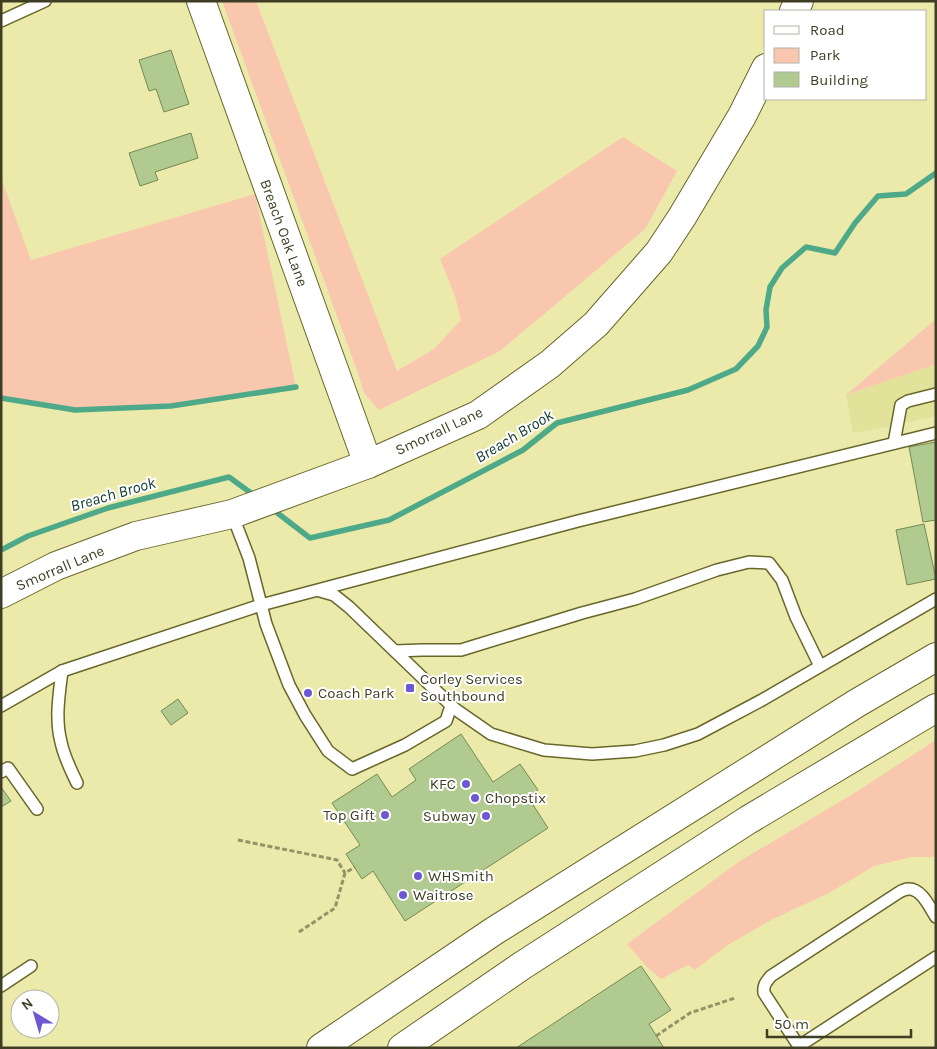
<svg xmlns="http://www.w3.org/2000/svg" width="937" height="1049" font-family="Karla,sans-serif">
	<rect width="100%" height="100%" fill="#ebeaab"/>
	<path fill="#e3e29a" d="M 936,364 L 936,416 L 898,425 L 853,433 L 846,395 Z"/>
	<g fill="#f9c7ae">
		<path d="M 222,1 L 256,1 L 397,371 L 434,349 L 461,320 L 455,296 L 440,259 L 623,137 L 677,171 L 645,229 L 500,351 L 379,410 L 364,393 L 359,376 Z"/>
		<path d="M 1,178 L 31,260 L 255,194 L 296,387 L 165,406 L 75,410 L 1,398 Z"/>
		<path d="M 936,319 L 936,364 L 846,395 Z"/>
		<path d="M 936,740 L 936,857 L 911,857 L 874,866 L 829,893 L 773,919 L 726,946 L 695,970 L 688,965 L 661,979 L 648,968 L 627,944 L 740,861 L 856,792 Z"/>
	</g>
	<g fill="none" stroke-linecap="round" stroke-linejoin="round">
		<g stroke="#4da988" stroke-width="5.5">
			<path d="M 1,398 L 75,410 L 171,406 L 296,387"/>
			<path d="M 271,508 L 310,538 L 389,520 L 523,450 L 557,423 L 688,390 L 736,369 L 758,346 L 767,327 L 766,310 L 770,287 L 782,268 L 806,247 L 835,253 L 855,223 L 878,196 L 906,194 L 936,173"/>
			<path d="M 1,550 L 28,536 L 108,508 L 229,477 L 255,496"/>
		</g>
	</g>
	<g fill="#b1ca90" stroke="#748a54">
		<path d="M 171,50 L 189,104 L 164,112 L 156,89 L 149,91 L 139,60 Z"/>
		<path d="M 191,133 L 198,158 L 155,172 L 158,180 L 140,186 L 129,153 Z"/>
		<path d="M 936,442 L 936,520 L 923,522 L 909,447 Z"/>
		<path d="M 924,524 L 936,579 L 907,585 L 896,530 Z"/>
		<path d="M 178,699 L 188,713 L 171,725 L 161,711 Z"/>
		<path d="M 461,734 L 493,782 L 520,764 L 538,790 L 528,797 L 548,828 L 405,921 L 373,871 L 362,879 L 346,854 L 360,845 L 332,803 L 377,774 L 392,797 L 416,780 L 409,769 Z"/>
		<path d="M 1,787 L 11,801 L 1,807 Z"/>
		<path d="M 641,966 L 671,1010 L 649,1024 L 664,1048 L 516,1048 Z"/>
	</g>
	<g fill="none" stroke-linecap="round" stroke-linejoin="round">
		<g stroke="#686629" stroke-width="14">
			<g id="service">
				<path d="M 1,21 L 45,1"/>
				<path d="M 894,443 L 901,405 L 908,401 L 936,394"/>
				<path d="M 232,514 L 249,558 L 266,624 L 289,685 L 305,715 L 328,751 L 352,769 L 405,745 L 446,721 L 451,706"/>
				<path d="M 320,591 L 334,595 L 349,607 L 455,709 L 491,734 L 544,750 L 592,754 L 635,751 L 664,745 L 698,734 L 762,700 L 936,599"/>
				<path d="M 395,651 L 422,650 L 461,650 L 582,613 L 635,599 L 717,570 L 749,562 L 769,563 L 782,580 L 796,617 L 820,666"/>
				<path d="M 62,671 C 59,695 55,719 61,742 C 64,757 71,770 77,783"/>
				<path d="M 1,706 L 62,671 L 261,605 L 578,521 L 936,433"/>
				<path d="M 1,772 L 8,768 L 37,809"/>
				<path d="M 1,986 L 31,966"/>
				<path d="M 799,1046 L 936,957"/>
				<path d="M 800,1048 L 764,993 C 763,985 766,982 771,976 L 898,893 C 901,891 905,889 909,889 C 922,889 930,908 936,917"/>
			</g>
		</g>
		<g stroke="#686629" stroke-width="30">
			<g id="tertiary">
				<path d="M 201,1 L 368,464"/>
				<path d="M 794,11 L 799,1"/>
				<path d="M 1,594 L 56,566 L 136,536 L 232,514 L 368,464 L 478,415 L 550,364 L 596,324 L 659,252 L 682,217 L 742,116 L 766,68"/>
			</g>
		</g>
		<g stroke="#686629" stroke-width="30">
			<g id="motorway">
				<path d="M 321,1048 L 494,931 L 857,703 L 936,657"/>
				<path d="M 402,1048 L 523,965 L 748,820 L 936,708"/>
			</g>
		</g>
		<g stroke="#949366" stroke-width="3" stroke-dasharray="5 2.5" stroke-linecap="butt">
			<path d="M 238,840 L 337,860 L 345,873"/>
			<path d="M 299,932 L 335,908 L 345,873 L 355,867"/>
			<path d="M 656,1036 L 690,1013 L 735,998"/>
		</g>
		<use href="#service" stroke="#fff" stroke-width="11"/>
		<use href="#tertiary" stroke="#fff" stroke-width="28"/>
		<use href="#motorway" stroke="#fff" stroke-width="28"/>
	</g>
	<g fill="#6e58d2" stroke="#fff" stroke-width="2">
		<rect x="405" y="683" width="10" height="10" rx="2.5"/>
		<circle cx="308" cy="693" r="5"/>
		<circle cx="466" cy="784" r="5"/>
		<circle cx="475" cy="798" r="5"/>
		<circle cx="385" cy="815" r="5"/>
		<circle cx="486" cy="816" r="5"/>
		<circle cx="418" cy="876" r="5"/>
		<circle cx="403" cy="895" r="5"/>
	</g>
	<g text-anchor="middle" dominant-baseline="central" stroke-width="4" stroke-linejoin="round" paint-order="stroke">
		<g font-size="15" fill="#3f3e24" stroke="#fff">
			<text transform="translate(284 233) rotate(70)">Breach Oak Lane</text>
			<text transform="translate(439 431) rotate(-25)">Smorrall Lane</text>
			<text transform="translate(60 568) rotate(-23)">Smorrall Lane</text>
		</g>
		<g font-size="15" fill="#3f3e24" stroke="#fff" text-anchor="start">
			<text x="420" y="679">Corley Services<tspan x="420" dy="17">Southbound</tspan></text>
			<text x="318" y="693">Coach Park</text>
			<text x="456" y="784" text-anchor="end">KFC</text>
			<text x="485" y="798">Chopstix</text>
			<text x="375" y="815" text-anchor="end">Top Gift</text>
			<text x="476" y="816" text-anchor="end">Subway</text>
			<text x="428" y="876">WHSmith</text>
			<text x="413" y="895">Waitrose</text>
		</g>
		<g font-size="16" font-style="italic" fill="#103a2b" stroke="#fff">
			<text transform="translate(514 436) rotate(-31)">Breach Brook</text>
			<text transform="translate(113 494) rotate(-16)">Breach Brook</text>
		</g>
	</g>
	<rect width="937" height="1049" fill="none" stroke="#3f3e24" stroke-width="5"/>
	<rect x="764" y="10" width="162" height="90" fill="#ffffff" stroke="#b2b2a7"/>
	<rect x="774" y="26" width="25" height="8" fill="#ffffff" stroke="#b2b2a7"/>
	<text x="810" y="35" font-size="15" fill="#3f3e24">Road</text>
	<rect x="774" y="48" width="25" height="15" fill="#f9c7ae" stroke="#b2b2a7"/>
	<text x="810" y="60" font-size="15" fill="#3f3e24">Park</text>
	<rect x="774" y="72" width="25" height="15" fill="#b1ca90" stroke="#b2b2a7"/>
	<text x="810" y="85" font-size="15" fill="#3f3e24">Building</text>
	<g transform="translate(35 1014) rotate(322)"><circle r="24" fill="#ffffff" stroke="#b2b2a7"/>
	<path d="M0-4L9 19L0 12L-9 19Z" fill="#6e58d2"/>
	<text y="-8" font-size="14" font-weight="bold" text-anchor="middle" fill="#3f3e24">N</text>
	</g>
	<path d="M767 1029v8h144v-8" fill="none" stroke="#3f3e24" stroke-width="2.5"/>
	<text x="774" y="1029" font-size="15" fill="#3f3e24" stroke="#ffffff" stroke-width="4" paint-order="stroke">50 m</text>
</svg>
